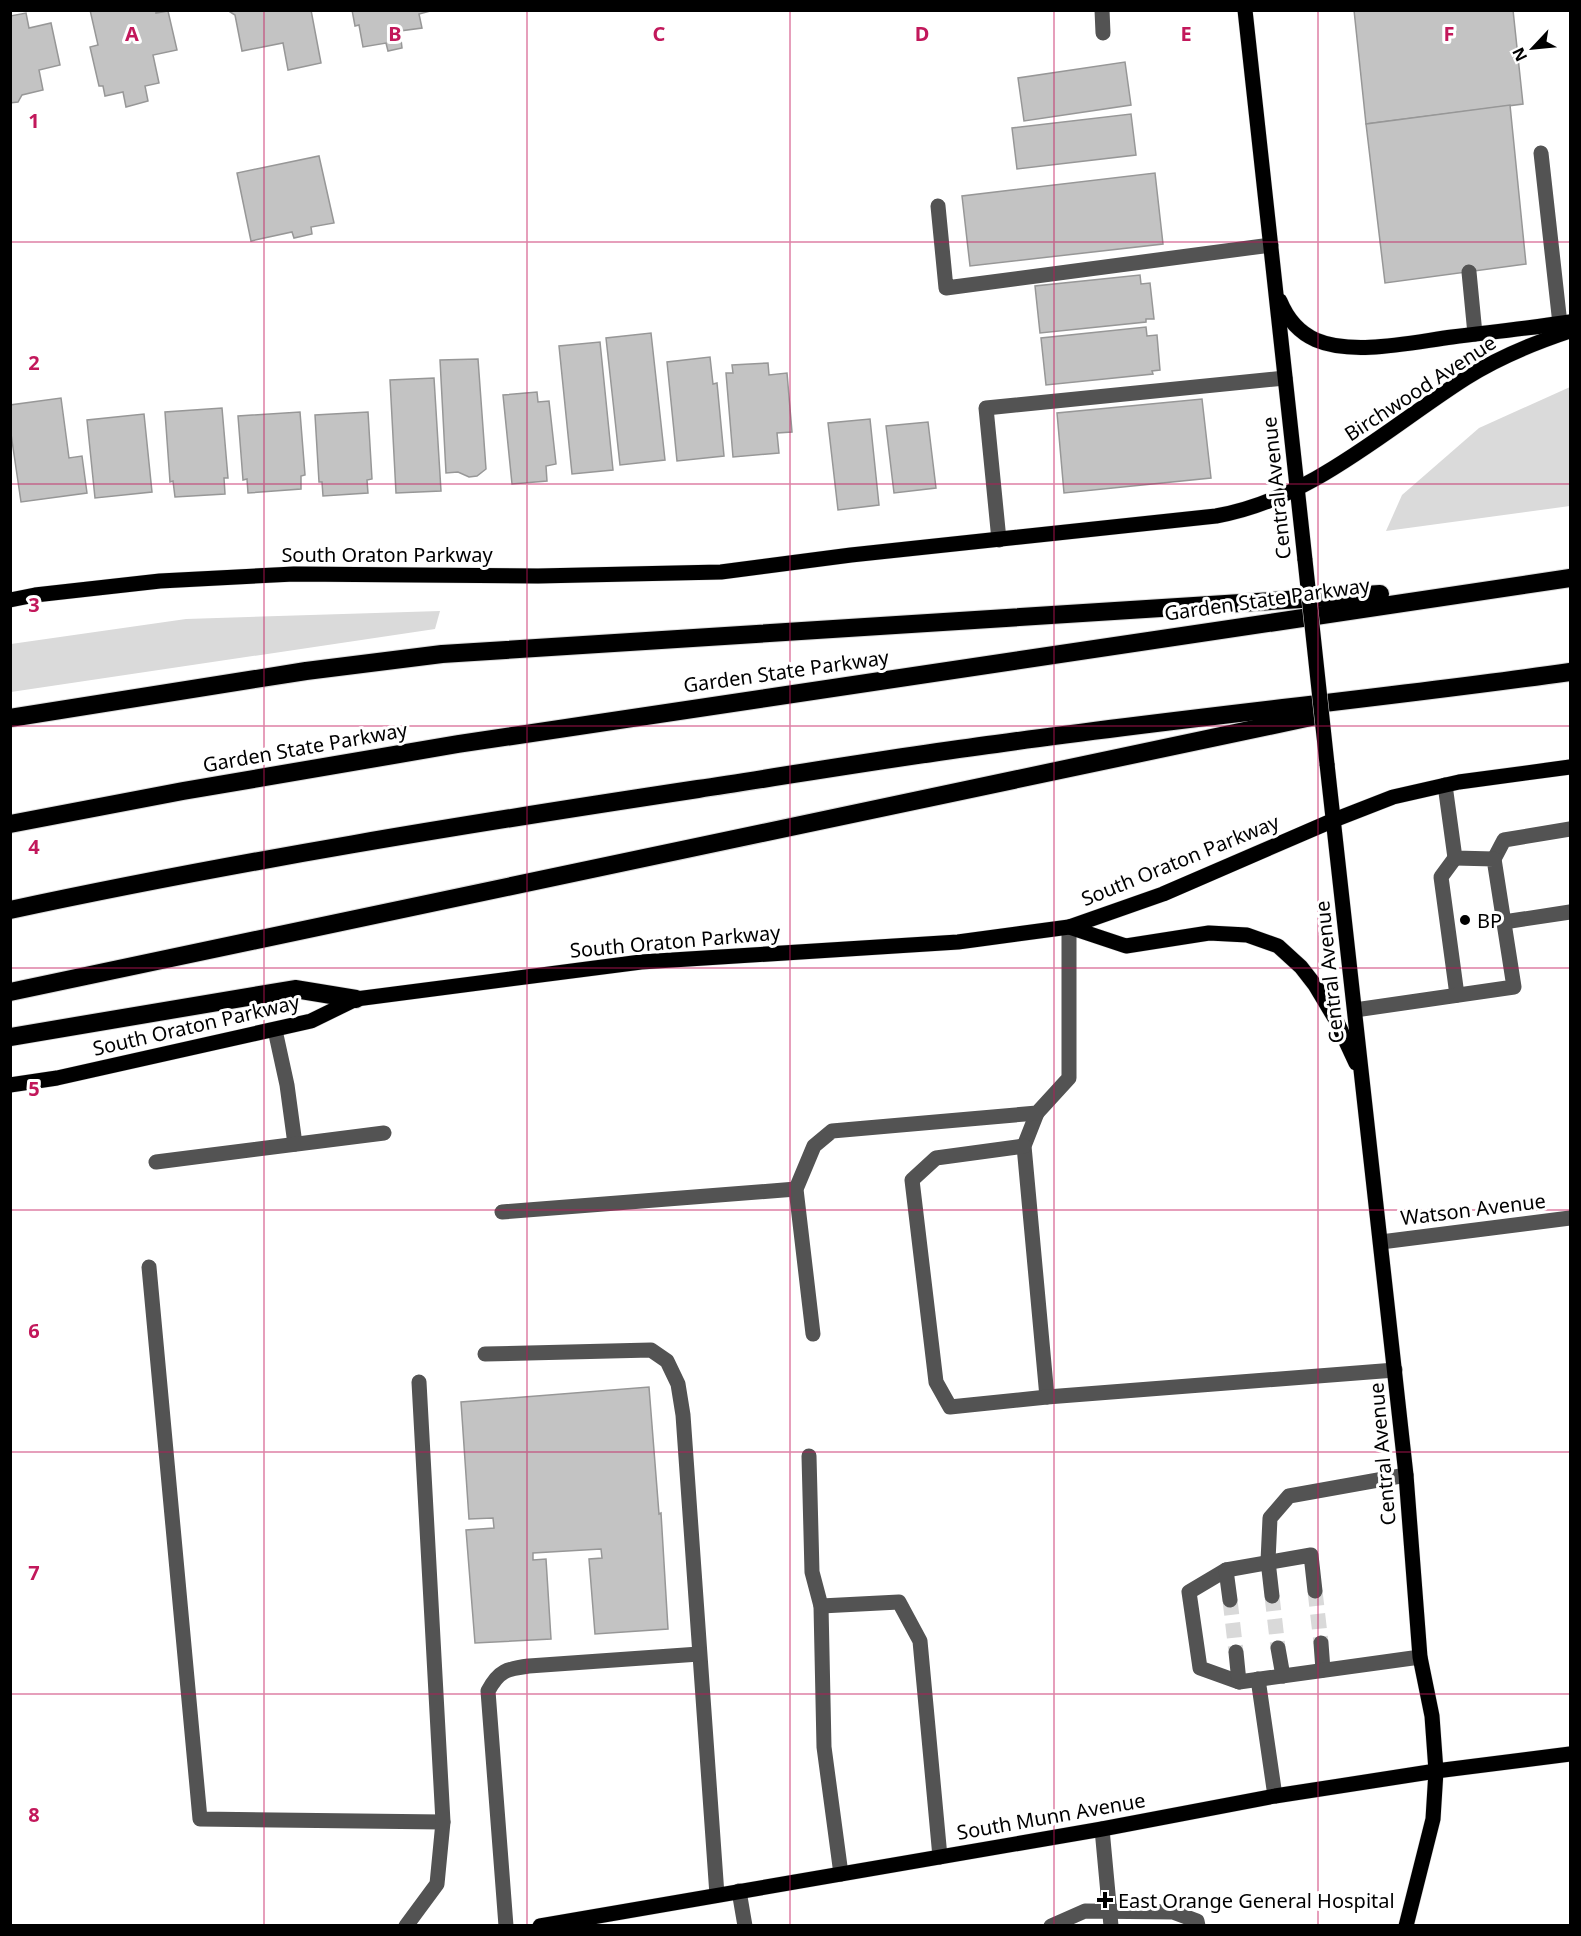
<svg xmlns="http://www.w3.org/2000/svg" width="1581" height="1936" font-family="'Noto Sans',sans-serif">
	<rect width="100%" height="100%" fill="#fff"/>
	<g fill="#dadada">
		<path d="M 1570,387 L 1570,506 L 1386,531 L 1402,495 L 1479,428 Z"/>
		<path d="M 440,611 L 435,629 L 11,692 L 11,644 L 186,619 Z"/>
	</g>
	<g fill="#c3c3c3" stroke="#979797" stroke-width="1.5">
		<path d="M 90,10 L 156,10 L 156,13 L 168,11 L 177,50 L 153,55 L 159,83 L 145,86 L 148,101 L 126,107 L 123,92 L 105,96 L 103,86 L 99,86 L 90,47 L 98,45 Z"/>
		<path d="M 227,10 L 311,10 L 321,63 L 288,70 L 283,43 L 242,51 L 235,15 Z"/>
		<path d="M 352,10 L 434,10 L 419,14 L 422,28 L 400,31 L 402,48 L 388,51 L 386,43 L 363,47 L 359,25 L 355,26 Z"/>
		<path d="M 1354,10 L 1513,10 L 1523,104 L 1366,124 Z"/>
		<path d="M 26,13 L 29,28 L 51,23 L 60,65 L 39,70 L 43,90 L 22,95 L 18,102 L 10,103 L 10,16 Z"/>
		<path d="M 1125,62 L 1131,105 L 1024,121 L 1018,78 Z"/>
		<path d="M 1510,105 L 1526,264 L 1385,283 L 1366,124 Z"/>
		<path d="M 1131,114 L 1136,155 L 1017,169 L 1012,128 Z"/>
		<path d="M 319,156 L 334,223 L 311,227 L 312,234 L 294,238 L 292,232 L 251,241 L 237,173 Z"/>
		<path d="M 1155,173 L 1163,244 L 970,266 L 962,196 Z"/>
		<path d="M 1140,275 L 1141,284 L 1150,283 L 1154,319 L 1146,319 L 1146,322 L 1040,333 L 1035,286 Z"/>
		<path d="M 1146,327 L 1147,336 L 1157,335 L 1160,370 L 1152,371 L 1153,374 L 1046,385 L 1041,338 Z"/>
		<path d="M 651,333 L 665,460 L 620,465 L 606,338 Z"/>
		<path d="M 600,342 L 613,470 L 572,474 L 559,346 Z"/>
		<path d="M 710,357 L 713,384 L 717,383 L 724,456 L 677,461 L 667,362 Z"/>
		<path d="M 478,359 L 486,469 L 477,476 L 469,477 L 458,472 L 446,473 L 440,360 Z"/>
		<path d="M 768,363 L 769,375 L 787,373 L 792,432 L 777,433 L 779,453 L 733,457 L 726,373 L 733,373 L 732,365 Z"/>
		<path d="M 434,378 L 441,491 L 396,493 L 390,380 Z"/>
		<path d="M 537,392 L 538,402 L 549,401 L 556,464 L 546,466 L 547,481 L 512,484 L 503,395 Z"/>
		<path d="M 61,398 L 69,458 L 82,456 L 87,493 L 21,502 L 10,427 L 10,405 Z"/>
		<path d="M 1202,399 L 1211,478 L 1064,493 L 1057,413 Z"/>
		<path d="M 222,408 L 228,478 L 224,478 L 225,494 L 175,497 L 173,481 L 170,482 L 165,412 Z"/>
		<path d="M 300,412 L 305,475 L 301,476 L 301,489 L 248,493 L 247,479 L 243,480 L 238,416 Z"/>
		<path d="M 368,412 L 372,479 L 367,480 L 368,493 L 323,496 L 322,482 L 319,482 L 315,415 Z"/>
		<path d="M 144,414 L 152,492 L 95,498 L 87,420 Z"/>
		<path d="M 870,419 L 879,505 L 838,510 L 828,423 Z"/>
		<path d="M 928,422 L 936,488 L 894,493 L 886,426 Z"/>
		<path d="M 649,1387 L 659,1514 L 661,1513 L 668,1629 L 595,1634 L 589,1559 L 602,1558 L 601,1549 L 533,1553 L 533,1560 L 546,1559 L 551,1639 L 475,1643 L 466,1530 L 494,1528 L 493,1518 L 469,1519 L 461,1402 Z"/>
	</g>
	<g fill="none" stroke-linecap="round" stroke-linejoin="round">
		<g stroke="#d9d9d9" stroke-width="15" stroke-dasharray="15 8" stroke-linecap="butt">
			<path d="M 1315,1591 L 1321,1643"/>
			<path d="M 1272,1596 L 1278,1648"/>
			<path d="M 1230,1600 L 1236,1652"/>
		</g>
		<g stroke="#dbdbdb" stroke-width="16">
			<g id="major">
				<path d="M 1245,10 L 1305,560"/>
				<path d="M 1280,301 C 1287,318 1298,332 1316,340 C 1353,356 1413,342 1452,337 C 1492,332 1531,328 1570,322"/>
				<path d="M 10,600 L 35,595 L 160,581 L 294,574 L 538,576 L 721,572 L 851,555 L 1216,516 C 1312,499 1386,429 1466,378 C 1499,357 1534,343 1570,331"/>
				<path d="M 1327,764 L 1406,1475 L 1420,1657 L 1432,1716 L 1436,1771 L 1433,1819 L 1406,1926"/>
				<path d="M 1069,927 L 1126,946 L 1209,933 L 1247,935 L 1278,946 L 1301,967 L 1315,985 L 1336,1020 L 1356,1063"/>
				<path d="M 10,1085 L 57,1078 L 311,1021 L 356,999 L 641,962 L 958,942 L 1069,927 L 1163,894 L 1334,820 L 1393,797 L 1459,782 L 1570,767"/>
				<path d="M 540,1926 L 1102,1829 L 1275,1796 L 1436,1771 L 1570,1754"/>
			</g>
		</g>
		<g stroke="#dbdbdb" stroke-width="20">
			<g id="highway">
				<path d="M 10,718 L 306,671 L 442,654 L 1380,594"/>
				<path d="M 10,824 L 183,791 L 458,744 L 1570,578"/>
				<path d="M 10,910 C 238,861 467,824 698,789 C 797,774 896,757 996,744 C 1187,717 1379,699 1570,672"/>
				<path d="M 10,992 L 1316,716"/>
				<path d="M 10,1037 L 295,989 L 356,999"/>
			</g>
		</g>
		<g stroke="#535353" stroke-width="15">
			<path d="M 1102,10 L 1103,33"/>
			<path d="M 1541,153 L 1560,324"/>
			<path d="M 938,206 L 946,288 L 1271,245"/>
			<path d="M 1469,272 L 1475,334"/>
			<path d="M 999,540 L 986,408 L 1285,378"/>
			<path d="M 1455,858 L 1441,877 L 1457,995"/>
			<path d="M 1494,859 L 1504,840 L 1570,829"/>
			<path d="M 1504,922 L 1570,912"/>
			<path d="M 1355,1010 L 1514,987 L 1494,859 L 1455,858 L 1445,785"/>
			<path d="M 275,1030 L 287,1085 L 295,1144"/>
			<path d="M 1037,1113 L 1024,1146 L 1047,1397"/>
			<path d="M 1024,1146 L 936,1158 L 912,1180 L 936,1382 L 950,1407 L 1047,1397 L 1395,1370"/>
			<path d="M 156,1162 L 384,1133"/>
			<path d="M 502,1212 L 796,1189"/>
			<path d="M 1381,1242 L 1570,1218"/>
			<path d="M 149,1267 L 200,1819 L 443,1822"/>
			<path d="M 813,1334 L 796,1189 L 814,1146 L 832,1131 L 1037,1113 L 1069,1078 L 1069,927"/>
			<path d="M 485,1354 L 651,1350 L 667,1361 L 678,1384 L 683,1415 L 717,1895"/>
			<path d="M 809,1456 L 812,1572 L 821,1606 L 824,1747 L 841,1874"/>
			<path d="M 1226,1570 L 1189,1592 L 1200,1668 L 1239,1682"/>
			<path d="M 1272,1596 L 1268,1561 L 1270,1518 L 1289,1496 L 1406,1475"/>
			<path d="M 1230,1600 L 1226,1570 L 1311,1555 L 1315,1591"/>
			<path d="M 821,1606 L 899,1602 L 920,1641 L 940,1857"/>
			<path d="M 1321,1643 L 1323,1670"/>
			<path d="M 1278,1648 L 1283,1676"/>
			<path d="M 1236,1652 L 1239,1682 L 1420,1657"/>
			<path d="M 1258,1679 L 1275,1796"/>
			<path d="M 1102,1829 L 1111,1926"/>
			<path d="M 739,1891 L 745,1926"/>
			<path d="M 406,1926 L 437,1884 L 443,1822 L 419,1382"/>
			<path d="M 506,1926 L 488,1691 C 499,1670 507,1669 529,1666 L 699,1654"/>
			<path d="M 1051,1926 L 1085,1911 L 1173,1912 L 1197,1921 L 1198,1926"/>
		</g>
		<use href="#major" stroke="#000" stroke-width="15"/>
		<use href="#highway" stroke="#000" stroke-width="18"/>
		<g stroke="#dbdbdb" stroke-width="16" stroke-linecap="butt">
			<path id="major-bridge" d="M 1305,560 L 1327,764"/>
		</g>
		<use href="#major-bridge" stroke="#000" stroke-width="15"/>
	</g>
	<path fill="none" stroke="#c2185b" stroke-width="1.5" stroke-opacity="0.55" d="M 264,10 L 264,1926M 527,10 L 527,1926M 790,10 L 790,1926M 1054,10 L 1054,1926M 1318,10 L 1318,1926M 10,242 L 1570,242M 10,484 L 1570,484M 10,726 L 1570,726M 10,968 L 1570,968M 10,1210 L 1570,1210M 10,1452 L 1570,1452M 10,1694 L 1570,1694"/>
	<g fill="#000" stroke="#fff" stroke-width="2">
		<circle cx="1465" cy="920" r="6"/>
		<path d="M1102 1891h6v6h6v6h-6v6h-6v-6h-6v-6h6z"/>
	</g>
	<g text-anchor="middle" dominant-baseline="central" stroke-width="6" stroke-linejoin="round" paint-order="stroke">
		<g font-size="20" fill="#000" stroke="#fff">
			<text transform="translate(1420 388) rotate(-33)">Birchwood Avenue</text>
			<text transform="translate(1276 488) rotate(-96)">Central Avenue</text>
			<text x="387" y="554">South Oraton Parkway</text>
			<text transform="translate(1267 599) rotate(-8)">Garden State Parkway</text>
			<text transform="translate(786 671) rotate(-8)">Garden State Parkway</text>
			<text transform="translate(305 747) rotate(-10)">Garden State Parkway</text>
			<text transform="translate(1180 860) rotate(-22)">South Oraton Parkway</text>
			<text transform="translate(675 941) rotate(-5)">South Oraton Parkway</text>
			<text transform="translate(1329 972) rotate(-96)">Central Avenue</text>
			<text transform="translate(196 1025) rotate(-13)">South Oraton Parkway</text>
			<text transform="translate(1473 1209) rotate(-7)">Watson Avenue</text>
			<text transform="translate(1382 1454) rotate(-95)">Central Avenue</text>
			<text transform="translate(1051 1816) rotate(-10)">South Munn Avenue</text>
		</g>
		<g font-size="20" fill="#000" stroke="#fff" text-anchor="start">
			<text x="1477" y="920">BP</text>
			<text x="1118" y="1900">East Orange General Hospital</text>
		</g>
	</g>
	<g font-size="20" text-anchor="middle" font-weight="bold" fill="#c2185b" stroke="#fff" stroke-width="6" stroke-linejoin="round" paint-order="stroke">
		<text x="132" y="41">A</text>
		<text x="395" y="41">B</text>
		<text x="659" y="41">C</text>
		<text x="922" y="41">D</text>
		<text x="1186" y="41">E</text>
		<text x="1449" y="41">F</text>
		<text x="34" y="128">1</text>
		<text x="34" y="370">2</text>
		<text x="34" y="612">3</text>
		<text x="34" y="854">4</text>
		<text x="34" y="1096">5</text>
		<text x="34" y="1338">6</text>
		<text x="34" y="1580">7</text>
		<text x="34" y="1822">8</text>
	</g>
	<rect width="1581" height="1936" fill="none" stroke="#000000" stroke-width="24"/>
	<g transform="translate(1533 48) rotate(244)" stroke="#ffffff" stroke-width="4.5" paint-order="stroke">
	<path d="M0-4.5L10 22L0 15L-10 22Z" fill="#000000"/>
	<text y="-9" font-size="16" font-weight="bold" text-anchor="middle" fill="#000000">N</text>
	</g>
</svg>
